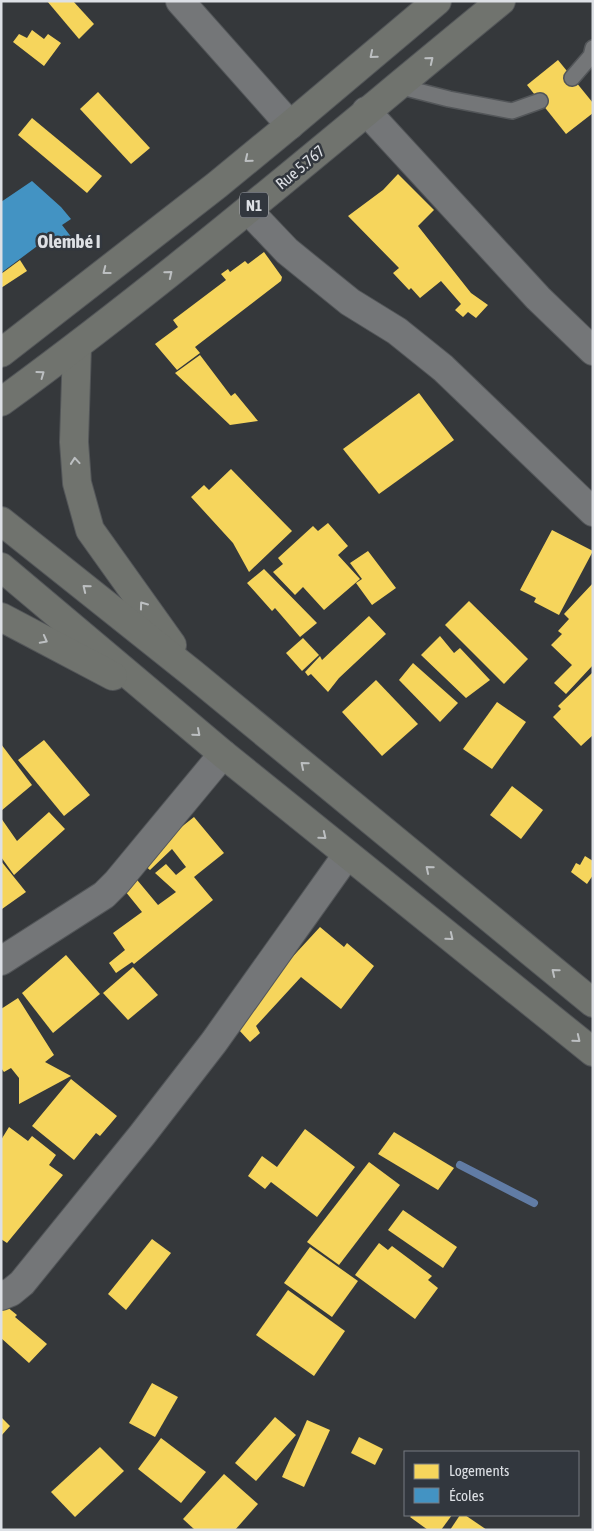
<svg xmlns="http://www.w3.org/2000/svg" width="594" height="1531" font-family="'Asap Condensed',sans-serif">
	<rect width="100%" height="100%" fill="#35383b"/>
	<g fill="#f6d55c">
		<path d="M 47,1 L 73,1 L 94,24 L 79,39 Z"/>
		<path d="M 32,30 L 44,39 L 48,34 L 61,43 L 44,66 L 13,42 L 19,34 L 27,38 Z"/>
		<path d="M 558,60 L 593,103 L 593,113 L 566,134 L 527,85 Z"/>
		<path d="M 98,92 L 150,148 L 131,164 L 80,109 Z"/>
		<path d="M 32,118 L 102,176 L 87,193 L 18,135 Z"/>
		<path d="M 398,174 L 434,210 L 418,226 L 471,293 L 488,305 L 476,318 L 468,312 L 463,317 L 455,310 L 461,304 L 441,281 L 420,298 L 411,288 L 409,290 L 393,273 L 399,268 L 348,216 L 383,190 Z"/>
		<path d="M 264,252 L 282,277 L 281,281 L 195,347 L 200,353 L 177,370 L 155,344 L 178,327 L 173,320 L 226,280 L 221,274 L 228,269 L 230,272 L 245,261 L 248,264 Z"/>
		<path d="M 20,260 L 27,271 L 1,288 L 1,274 Z"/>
		<path d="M 200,355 L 231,396 L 235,393 L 258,421 L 230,425 L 175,373 Z"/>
		<path d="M 419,393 L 454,440 L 379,494 L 343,449 Z"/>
		<path d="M 231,469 L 292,531 L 249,572 L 233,543 L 191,497 L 204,485 L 209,490 Z"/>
		<path d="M 328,523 L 348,546 L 338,555 L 360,579 L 324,610 L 303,587 L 295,595 L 273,572 L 283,564 L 278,558 L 313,526 L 318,531 Z"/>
		<path d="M 552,530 L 593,551 L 559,615 L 534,602 L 536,598 L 520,590 Z"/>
		<path d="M 368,551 L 396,588 L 372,605 L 356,583 L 362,579 L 350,563 Z"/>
		<path d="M 264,569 L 317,623 L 300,637 L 275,608 L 272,611 L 247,583 Z"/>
		<path d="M 593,583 L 593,665 L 566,694 L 554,683 L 572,665 L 551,645 L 562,634 L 558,631 L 569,619 L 564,614 Z"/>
		<path d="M 469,601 L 528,659 L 504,684 L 445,625 Z"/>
		<path d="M 369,616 L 386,634 L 339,678 L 328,692 L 311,674 L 308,676 L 305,672 L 320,656 L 322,660 Z"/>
		<path d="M 440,636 L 454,653 L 460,648 L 490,680 L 466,698 L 421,655 Z"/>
		<path d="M 303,638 L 319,655 L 302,671 L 286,653 Z"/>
		<path d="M 413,663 L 458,703 L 440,722 L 399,680 Z"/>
		<path d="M 593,672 L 593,735 L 581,746 L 553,717 L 561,709 L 558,706 Z"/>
		<path d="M 376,680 L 418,724 L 382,756 L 342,712 Z"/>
		<path d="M 497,702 L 526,722 L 492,769 L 463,749 Z"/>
		<path d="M 44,740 L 90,795 L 64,816 L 18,760 Z"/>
		<path d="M 1,744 L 32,785 L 1,811 Z"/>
		<path d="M 512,786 L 543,810 L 521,839 L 490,815 Z"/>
		<path d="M 49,812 L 65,829 L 14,875 L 1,857 L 1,818 L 17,841 Z"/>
		<path d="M 194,817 L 224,853 L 194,877 L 213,900 L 134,964 L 132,962 L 116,973 L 109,963 L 125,950 L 113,933 L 142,912 L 121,886 L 133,875 L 158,905 L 176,892 L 155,873 L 166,864 L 176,875 L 186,867 L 172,849 L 150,870 L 144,865 L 165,840 Z"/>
		<path d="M 585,856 L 593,861 L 593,875 L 587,884 L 571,872 L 576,863 L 580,865 Z"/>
		<path d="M 1,861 L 26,892 L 2,909 L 1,907 Z"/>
		<path d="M 320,927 L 344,947 L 347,943 L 374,966 L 341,1009 L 301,977 L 256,1026 L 260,1033 L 250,1042 L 239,1030 L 241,1013 Z"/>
		<path d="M 66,955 L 100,994 L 53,1033 L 22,993 Z"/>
		<path d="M 133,967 L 158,995 L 128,1020 L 103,993 Z"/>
		<path d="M 18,998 L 54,1055 L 45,1062 L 71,1076 L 19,1104 L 19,1078 L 11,1068 L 4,1072 L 1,1068 L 1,1009 Z"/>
		<path d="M 71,1079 L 117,1116 L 100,1136 L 96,1133 L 74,1160 L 32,1126 Z"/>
		<path d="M 9,1127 L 28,1141 L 32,1136 L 56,1155 L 49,1165 L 63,1175 L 7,1243 L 1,1239 L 1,1140 Z"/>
		<path d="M 305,1129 L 355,1167 L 317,1217 L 271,1182 L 265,1189 L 248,1176 L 262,1156 L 277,1167 Z"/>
		<path d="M 394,1132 L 454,1168 L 438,1190 L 378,1154 Z"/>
		<path d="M 369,1162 L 400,1185 L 339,1265 L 307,1242 Z"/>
		<path d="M 403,1210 L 457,1247 L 443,1268 L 388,1230 Z"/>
		<path d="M 152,1239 L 171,1253 L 126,1310 L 108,1294 Z"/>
		<path d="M 379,1243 L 388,1250 L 392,1246 L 432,1276 L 428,1280 L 438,1288 L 415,1319 L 355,1275 Z"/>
		<path d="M 310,1247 L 358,1281 L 332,1317 L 284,1283 Z"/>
		<path d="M 288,1290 L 345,1331 L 314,1376 L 256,1335 Z"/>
		<path d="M 1,1302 L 17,1315 L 15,1317 L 47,1344 L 29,1363 L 1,1338 Z"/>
		<path d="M 152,1383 L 178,1397 L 155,1437 L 129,1423 Z"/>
		<path d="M 1,1417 L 10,1426 L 1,1436 Z"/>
		<path d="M 275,1417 L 296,1435 L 256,1481 L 235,1463 Z"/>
		<path d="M 307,1420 L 330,1430 L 304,1487 L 282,1477 Z"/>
		<path d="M 359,1437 L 383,1449 L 375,1465 L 351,1453 Z"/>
		<path d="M 161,1438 L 206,1472 L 181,1503 L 138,1469 Z"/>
		<path d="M 100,1447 L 124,1471 L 75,1517 L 51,1492 Z"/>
		<path d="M 224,1474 L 258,1504 L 235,1530 L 195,1530 L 183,1519 Z"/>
		<path d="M 412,1515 L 452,1515 L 441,1530 L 428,1530 L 410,1517 Z"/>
		<path d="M 460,1515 L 465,1515 L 487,1530 L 450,1530 Z"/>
	</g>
	<path fill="#4393c3" d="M 32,181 L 61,207 L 71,219 L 62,225 L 72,238 L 40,244 L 1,273 L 1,202 Z"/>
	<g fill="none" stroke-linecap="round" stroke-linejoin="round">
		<path stroke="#617ca5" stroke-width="8" d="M 460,1165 L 534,1203"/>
		<g stroke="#535659" stroke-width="18">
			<g id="service">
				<path d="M 572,78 L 591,56 L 593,48"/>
				<path d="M 398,86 L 449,99 L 512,111 L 540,101"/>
			</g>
		</g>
		<g stroke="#535659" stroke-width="30">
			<g id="minor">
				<path d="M 180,1 L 290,125"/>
				<path d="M 366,111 L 538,298 L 593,351"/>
				<path d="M 248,210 L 287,251 L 350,302 L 397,331 L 443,368 L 593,512"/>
				<path d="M 1,961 L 104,895 L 117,882 L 223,754"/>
				<path d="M 1,1296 L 11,1292 L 22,1283 L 142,1135 L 214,1042 L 347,855"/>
			</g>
		</g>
		<g stroke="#535659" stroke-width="30">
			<g id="trunk">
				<path d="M 77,347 L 74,442 L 77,483 L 90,530 L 172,645"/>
				<path d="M 1,353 L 217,185 L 290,125 L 437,1"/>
				<path d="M 1,402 C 174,276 336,136 501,1"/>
				<path d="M 1,521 L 192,673 L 593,1003"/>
				<path d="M 1,567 L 223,754 L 593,1052"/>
				<path d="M 1,617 L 113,676"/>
			</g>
		</g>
		<use href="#service" stroke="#747678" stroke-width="15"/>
		<use href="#minor" stroke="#747678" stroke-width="28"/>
		<use href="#trunk" stroke="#70736e" stroke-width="28"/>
	</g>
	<defs><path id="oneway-chevron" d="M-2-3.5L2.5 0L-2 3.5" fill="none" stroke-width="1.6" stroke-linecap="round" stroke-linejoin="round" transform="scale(1.25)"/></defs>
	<g stroke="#bcbfc1">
		<use href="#oneway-chevron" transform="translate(373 55) rotate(140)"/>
		<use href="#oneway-chevron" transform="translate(430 60) rotate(-39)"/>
		<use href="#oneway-chevron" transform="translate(248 159) rotate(141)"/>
		<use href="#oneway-chevron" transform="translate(106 271) rotate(142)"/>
		<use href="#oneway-chevron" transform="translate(169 274) rotate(-39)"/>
		<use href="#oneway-chevron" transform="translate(41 374) rotate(-36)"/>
		<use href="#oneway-chevron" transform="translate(75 461) rotate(-95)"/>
		<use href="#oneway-chevron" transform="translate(86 588) rotate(-141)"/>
		<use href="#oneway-chevron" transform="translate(143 605) rotate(-126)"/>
		<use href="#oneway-chevron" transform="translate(44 640) rotate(28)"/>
		<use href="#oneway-chevron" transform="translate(197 733) rotate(41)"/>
		<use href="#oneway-chevron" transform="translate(304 765) rotate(-140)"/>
		<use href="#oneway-chevron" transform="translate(323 836) rotate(39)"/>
		<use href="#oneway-chevron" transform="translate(429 869) rotate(-140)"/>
		<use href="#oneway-chevron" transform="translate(450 937) rotate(39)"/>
		<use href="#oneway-chevron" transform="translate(555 972) rotate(-141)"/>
		<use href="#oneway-chevron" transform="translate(577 1039) rotate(39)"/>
	</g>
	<g text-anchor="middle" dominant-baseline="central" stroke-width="5" stroke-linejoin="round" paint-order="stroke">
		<rect fill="#32373e" stroke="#aaadb3" stroke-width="1" x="240" y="192.5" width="28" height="25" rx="4"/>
		<g font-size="15" font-weight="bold" fill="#dde0e5">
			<text x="254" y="205">N1</text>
		</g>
		<g font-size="16" fill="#dde0e5" stroke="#32373e">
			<text transform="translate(300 167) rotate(-40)">Rue 5.767</text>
		</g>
		<g font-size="19" font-weight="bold" fill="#dde0e5" stroke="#32373e">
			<text x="69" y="241">Olembé I</text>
		</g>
	</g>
	<rect width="594" height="1531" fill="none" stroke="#dde0e5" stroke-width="5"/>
	<rect x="404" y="1451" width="175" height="65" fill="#32373e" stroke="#767b81"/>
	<rect x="414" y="1464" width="25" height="15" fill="#f6d55c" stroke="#767b81"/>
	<text x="449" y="1476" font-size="15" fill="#dde0e5">Logements</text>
	<rect x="414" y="1488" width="25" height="15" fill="#4393c3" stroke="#767b81"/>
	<text x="449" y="1501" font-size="15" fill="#dde0e5">Écoles</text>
</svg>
